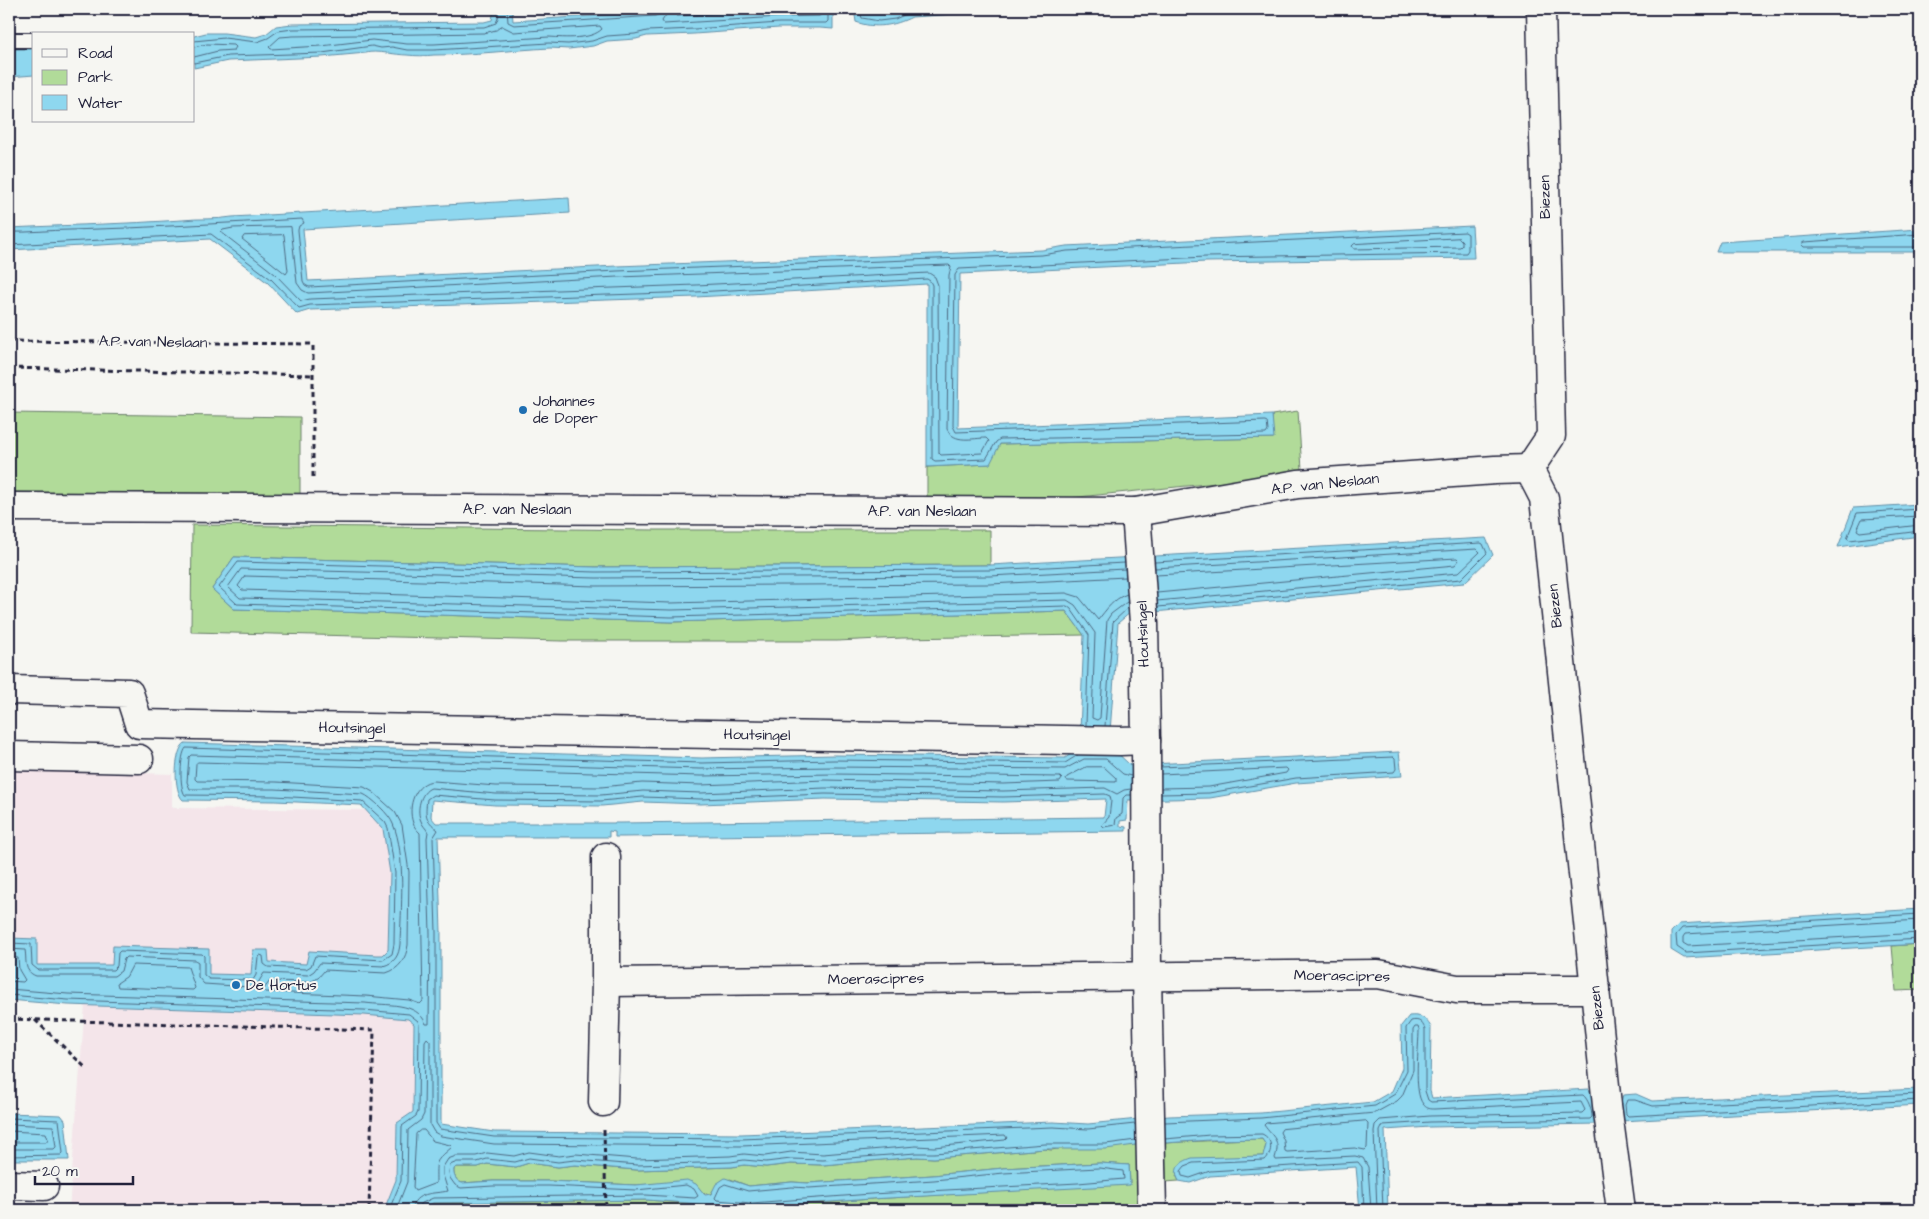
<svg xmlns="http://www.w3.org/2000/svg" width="1929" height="1219" font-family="'Architects Daughter',sans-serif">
	<rect width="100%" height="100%" fill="#f6f6f2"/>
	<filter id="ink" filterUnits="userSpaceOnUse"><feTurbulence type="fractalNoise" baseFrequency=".02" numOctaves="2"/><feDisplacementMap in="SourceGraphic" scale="10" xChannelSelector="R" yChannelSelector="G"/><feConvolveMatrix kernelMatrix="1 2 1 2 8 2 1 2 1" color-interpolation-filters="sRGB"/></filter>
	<g filter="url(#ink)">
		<path fill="#f4e5ea" d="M 9,769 L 172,774 L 172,808 L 372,810 L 400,844 L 414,1024 L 413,1112 L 397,1123 L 396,1180 L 384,1210 L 69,1210 L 85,1005 L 37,965 L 36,939 L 9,938 Z"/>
		<g fill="#b1db99" stroke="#6a7e6a">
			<path d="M 1298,411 L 1302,469 L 1226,482 L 1068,498 L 927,499 L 927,467 L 989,464 L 1000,444 L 1273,438 L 1272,415 Z"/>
			<path d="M 9,413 L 300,417 L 300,494 L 9,492 Z"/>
			<path d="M 192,525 L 656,530 L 990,530 L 990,565 L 596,567 L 234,557 L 212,589 L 234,609 L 671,622 L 1066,611 L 1084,635 L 902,638 L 837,641 L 562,641 L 191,632 Z"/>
			<path d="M 1920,944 L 1920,990 L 1896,991 L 1892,946 Z"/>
			<path d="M 1262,1139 L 1266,1145 L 1263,1156 L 1242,1157 L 1176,1175 L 1179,1181 L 1138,1184 L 1137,1210 L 419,1210 L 433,1203 L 647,1200 L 751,1208 L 871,1199 L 1130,1184 L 1129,1165 L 1100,1163 L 1003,1168 L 933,1175 L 808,1183 L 792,1182 L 749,1186 L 730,1179 L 713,1190 L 711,1194 C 701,1196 700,1187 692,1182 L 636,1185 L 549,1181 L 493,1181 L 462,1183 C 456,1181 453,1175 454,1169 L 456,1167 L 478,1167 L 487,1164 L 516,1167 L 529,1163 L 558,1167 L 575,1165 L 637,1170 L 732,1167 L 744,1165 L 766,1167 L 791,1164 L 823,1165 L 917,1157 L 934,1158 L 1045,1149 L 1051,1150 L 1064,1148 C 1130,1146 1196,1140 1262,1139 Z"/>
		</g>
		<g fill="#8ed7ef" stroke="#638fa7" fill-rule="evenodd">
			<path d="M 494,9 L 512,9 L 513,21 L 701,9 L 833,9 L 833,29 L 820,28 L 779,28 L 694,34 L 647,36 L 636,39 L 607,41 L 593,46 L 569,49 L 550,48 C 511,50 473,55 434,55 C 425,56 416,56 407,55 C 397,55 375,50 366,53 L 322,57 L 228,61 L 194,68 L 194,36 L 206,33 L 224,33 L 256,37 L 266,34 L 276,26 L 292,24 L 484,22 L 492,20 Z"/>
			<path d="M 854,9 L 1027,9 L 912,17 C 894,26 875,29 856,22 Z"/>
			<path d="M 9,49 L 34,49 L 34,75 L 9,77 Z"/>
			<path d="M 569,198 L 570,213 L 303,229 L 308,281 L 617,266 L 1042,250 L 1066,246 L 1472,226 L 1474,258 L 1206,262 L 960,274 L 958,428 L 1272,415 L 1274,438 L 1000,444 L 990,464 L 927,467 L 927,284 L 696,297 L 310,310 L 297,314 L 268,283 L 210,239 L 9,250 L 9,228 C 67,225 124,224 182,220 C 199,218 215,220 232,217 Z"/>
			<path d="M 1920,229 L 1920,252 L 1716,252 L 1720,242 Z"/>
			<path d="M 1920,504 L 1920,536 L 1838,547 L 1853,508 Z"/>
			<path d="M 1486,538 L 1493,555 L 1464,583 L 1154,612 L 1131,612 L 1118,623 L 1110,732 L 1080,731 L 1084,635 L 1066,611 L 671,622 L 234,609 L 212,589 L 234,557 L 596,567 L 990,565 Z"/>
			<path d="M 185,743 L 702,758 L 834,755 L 1065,758 L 1081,748 L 1112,748 L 1130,765 L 1399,752 L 1402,776 L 1296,783 L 1210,798 L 1128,800 L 1127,820 L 1120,821 L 1120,826 L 1126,827 L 1126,831 L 622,837 L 615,837 L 615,832 L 609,831 L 609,837 L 438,837 L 441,932 L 441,1124 L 494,1132 L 741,1134 L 1053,1122 L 1088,1124 L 1169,1116 L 1261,1113 L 1373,1102 L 1392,1091 L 1402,1068 L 1401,1026 L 1409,1016 C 1420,1015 1425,1017 1431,1027 L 1430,1091 L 1432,1098 L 1589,1089 L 1596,1108 L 1598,1124 L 1430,1127 L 1385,1130 L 1388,1210 L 1360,1210 L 1356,1167 L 1210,1176 L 1190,1183 L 1179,1181 C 1172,1168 1180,1162 1192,1158 L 1263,1156 L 1266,1145 L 1262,1139 L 1210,1140 L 1135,1145 L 1106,1149 L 1045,1149 L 934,1158 L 917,1157 L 823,1165 L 791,1164 L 766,1167 L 744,1165 L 732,1167 L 637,1170 L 575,1165 L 558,1167 L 529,1163 L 516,1167 L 487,1164 L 478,1167 L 456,1167 L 454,1169 C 453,1175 456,1181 462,1183 L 493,1181 L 549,1181 L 636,1185 L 687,1180 L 696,1184 L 705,1195 L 711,1194 L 716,1184 L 725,1178 L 749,1186 L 792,1182 L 808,1183 L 933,1175 L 1003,1168 L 1100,1163 L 1129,1165 L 1130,1185 L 871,1199 L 751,1208 L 647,1200 L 433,1203 L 419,1210 L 384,1210 L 396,1180 L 397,1123 L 413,1112 L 414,1024 L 408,1019 L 364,1015 L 68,1005 L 9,1000 L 9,938 L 37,939 L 37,965 L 112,965 L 113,946 L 209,949 L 209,974 L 251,975 L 253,950 L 268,950 L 269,962 L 306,964 L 309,951 L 377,955 L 383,955 L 388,950 L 390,873 L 383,829 L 361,805 L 275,801 L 183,800 C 173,791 174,750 185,743 ZM 825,799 L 1003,802 L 1106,799 L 1104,817 L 621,823 L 436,823 L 431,817 L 432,800 L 495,805 L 602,806 L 643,802 L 701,804 Z"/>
			<path d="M 1920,909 L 1920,944 L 1684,958 L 1671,950 L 1671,932 L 1679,924 Z"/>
			<path d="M 1920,1089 L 1920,1105 L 1621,1121 L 1620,1105 L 1623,1095 L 1636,1094 L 1652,1101 Z"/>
			<path d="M 9,1113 L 61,1115 L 65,1120 L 69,1160 L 9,1160 Z"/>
		</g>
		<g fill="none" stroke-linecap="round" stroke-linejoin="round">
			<g stroke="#4d6a83" stroke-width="1">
				<path d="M 507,9 L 508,22 L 514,25 L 655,16 L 660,14 L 661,9"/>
				<path d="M 667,9 L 666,15 L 662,21 L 664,24 L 779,17 L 819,16 L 822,14 L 822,9"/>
				<path d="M 675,9 L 675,14 L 677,16 L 779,9 L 813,9"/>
				<path d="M 859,9 L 862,18 L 879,21 L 895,19 L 911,12 L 949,9"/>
				<path d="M 502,26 L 514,32 L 600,26 L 602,29 C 591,40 565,38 549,37 L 434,44 L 407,44 L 372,40 L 321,46 L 271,49 L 269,47 L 280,37 L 293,36 L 484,33 L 496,30 Z"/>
				<path d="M 194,41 L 224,38 L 257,42 L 268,38 L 278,31 L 293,29 L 484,27 L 496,23 L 498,18 L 499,9"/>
				<path d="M 194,47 L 207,44 L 234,45 L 236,47 L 234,50 L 218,51 L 194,57"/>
				<path d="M 194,63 L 228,56 L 322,53 L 372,46 L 381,48 L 392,47 L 407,50 L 434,50 L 549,43 L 568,44 L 592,41 L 607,36 L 635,34 L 647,31 L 694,29 L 779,23 L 826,23 L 828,21 L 828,9"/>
				<path d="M 291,227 L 297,283 L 302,290 L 308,293 L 618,277 L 949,265 L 951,267 L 949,275 L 947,429 C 954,444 973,438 986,438 L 989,441 L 982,453 L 941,455 L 939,453 L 938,285 L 935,277 L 929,273 L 696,285 L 310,299 L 301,301 L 275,274 L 221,232 L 223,230 L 233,228 Z"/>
				<path d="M 9,232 C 29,233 49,230 70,230 C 147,228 224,223 302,219 L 304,223 L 299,226 L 298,230 L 303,281 L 305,285 L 309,287 L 617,271 L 1042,255 L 1067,251 L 1465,232 L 1468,234 L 1468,250 L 1466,253 L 1206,257 L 959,269 L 955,275 L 953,426 L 956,432 L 1265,421 L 1267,422 L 1268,431 L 1266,434 L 1000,439 L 996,442 L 986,459 L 935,461 L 932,459 L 932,285 L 930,281 L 927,279 L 696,292 L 310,305 L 299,308 L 271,279 L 211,234 L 9,245"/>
				<path d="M 1920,234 L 1804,242 L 1801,244 L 1804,247 L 1920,247"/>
				<path d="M 284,235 L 288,271 L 286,274 L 242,239 L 244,236 Z"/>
				<path d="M 1459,238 L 1462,241 L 1462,245 L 1460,247 L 1354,249 L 1352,246 L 1354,244 Z"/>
				<path d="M 1920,509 L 1857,513 L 1847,538 L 1850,540 L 1920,531"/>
				<path d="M 1920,516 L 1862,519 L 1857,530 L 1860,532 L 1920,525"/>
				<path d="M 1155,562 L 1481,543 L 1483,544 L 1487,553 L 1461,579 L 1158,607"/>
				<path d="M 1155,568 L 1477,549 L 1480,552 L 1458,573 L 1157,601"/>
				<path d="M 1125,569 L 990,576 L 596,578 L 241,569 L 228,587 L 240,598 L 671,610 L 1067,600 L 1075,605 L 1095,633 L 1092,718 L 1097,720 L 1100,718 L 1107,620 L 1111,614 L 1127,602"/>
				<path d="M 1156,575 L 1457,558 L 1459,560 L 1455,565 L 1157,593"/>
				<path d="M 1126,577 L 990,584 L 596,586 L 245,576 L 238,586 L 242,590 L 671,603 L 1066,593 L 1079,597 L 1098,620 C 1106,610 1113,599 1127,594"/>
				<path d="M 1086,725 L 1089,635 L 1071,609 L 1067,606 L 671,617 L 237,604 L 219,587 L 238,562 L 596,572 L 990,570 L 1125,563"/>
				<path d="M 1105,726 L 1113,622 L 1128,608"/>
				<path d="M 198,762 L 701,776 L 834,774 L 1060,777 L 1062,779 L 1060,782 L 1003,784 L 825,780 L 701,785 L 642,783 L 601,787 L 496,786 L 434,781 C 415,782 407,806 413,823 C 414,827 417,830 420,833 L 423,1001 L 420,1004 L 409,1000 L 366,996 L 266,992 L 263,990 L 270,981 L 310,982 L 318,978 L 325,970 L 386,973 C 400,969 406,958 408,945 L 409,872 L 402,825 L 395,812 L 373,792 L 364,787 L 276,782 L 197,781 L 195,779 L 196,764 Z"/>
				<path d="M 1104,767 L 1116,778 L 1116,782 L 1068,781 L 1066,780 L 1067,777 L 1086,767 Z"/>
				<path d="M 1161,767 L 1393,757 L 1395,759 L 1396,769 L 1394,772 L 1296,778 L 1209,793 L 1161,794"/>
				<path d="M 1161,774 L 1286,768 L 1288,770 L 1286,773 L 1209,787 L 1161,788"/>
				<path d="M 1131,795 L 1126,795 L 1123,798 L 1122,814 L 1116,818 L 1115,825 L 1104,827 L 1102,825 L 1109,817 L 1111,801 L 1110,796 L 1105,794 L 1003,797 L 825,794 L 701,799 L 643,797 L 601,801 L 495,800 L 433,795 L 427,799 C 425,816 425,819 438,830 L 433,838 L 436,932 L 436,1123 L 440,1129 L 494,1137 L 741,1139 L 1053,1127 L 1088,1129 L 1135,1124"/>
				<path d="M 1920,914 L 1682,928 L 1676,935 L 1677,947 L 1686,953 L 1920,939"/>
				<path d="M 1920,920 L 1685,934 L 1683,937 L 1683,943 L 1688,946 L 1920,933"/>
				<path d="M 9,943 L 31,944 L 32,965 L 38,970 L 113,970 L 117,966 L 118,953 L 120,951 L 202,954 L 204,956 L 204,975 L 209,979 L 253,980 L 256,975 L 258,957 L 260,955 L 263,956 L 264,964 L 268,967 L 306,969 L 311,966 L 315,956 L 383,960 L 392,954 L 394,944 L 395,873 L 388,828 L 385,822 L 362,801 L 275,796 L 185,795 C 179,787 180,755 186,748 L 702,763 L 834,760 L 1065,763 L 1078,755"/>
				<path d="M 9,949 L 25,950 C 27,961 23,971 36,976 L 114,976 L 121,971 L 124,959 L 126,957 L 195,960 L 198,962 L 198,977 L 204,984 L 250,987 L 258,983 L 264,973 L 308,975 L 314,971 L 320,963 L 383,966 C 395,963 399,955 400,944 C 401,911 406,854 393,824 C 390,815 371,797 363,794 L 275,789 L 190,789 L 187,782 L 189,757 L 191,755 L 701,769 L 834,767 L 1065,769 L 1084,759 L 1106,759 L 1123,774 L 1131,776"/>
				<path d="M 9,957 L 18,958 L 19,970 L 25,980 L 23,982 L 9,981"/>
				<path d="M 133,965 L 188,967 L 195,988 L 193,990 L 118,987 L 117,983 L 126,977 Z"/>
				<path d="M 9,989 L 68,994 L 365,1003 C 386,1006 417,1001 426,1024 L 429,1024 L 430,933 L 427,838 L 428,832 C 426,828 422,825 421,821 C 416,811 420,792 431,788 L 496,794 L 601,795 L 643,791 L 701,793 L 825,788 L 1003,791 L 1105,788 L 1117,794 L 1124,790 L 1131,789"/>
				<path d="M 9,995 L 68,1000 L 364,1010 L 409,1014 L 418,1021 L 419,1025 L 418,1112 L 416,1116 L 402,1126 L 401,1181 L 389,1210"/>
				<path d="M 1920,1094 L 1653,1106 L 1635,1100 L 1627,1100 L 1625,1105 L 1626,1114 L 1628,1116 L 1920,1100"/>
				<path d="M 9,1118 L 59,1120 L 63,1153 L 61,1155 L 9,1156"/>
				<path d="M 1366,1121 L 1368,1123 L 1367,1148 L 1365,1150 L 1355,1148 L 1287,1152 L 1285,1151 L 1284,1141 L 1280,1132 L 1282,1129 Z"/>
				<path d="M 1165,1122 L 1261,1118 L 1375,1106 L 1395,1094 L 1407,1070 L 1406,1028 L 1411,1021 C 1419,1019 1422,1022 1425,1029 L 1425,1091 L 1428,1100 L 1431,1102 L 1583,1095 C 1588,1099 1592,1110 1592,1117 L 1590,1119 L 1430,1122 L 1383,1125 L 1380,1131 L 1383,1210"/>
				<path d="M 9,1124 L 53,1126 L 56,1147 L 54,1149 L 9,1149"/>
				<path d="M 421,1130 L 424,1130 L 433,1141 L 450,1145 L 452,1147 C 434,1163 436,1159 436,1183 L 415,1191 L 413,1188 L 416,1134 Z"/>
				<path d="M 9,1131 L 46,1133 L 48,1139 L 46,1142 L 9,1142"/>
				<path d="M 1165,1139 L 1210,1135 L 1262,1134 C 1273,1139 1273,1152 1265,1160 L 1193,1163 L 1185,1166 L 1181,1171 L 1182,1176 L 1190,1178 L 1210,1171 L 1358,1162 L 1362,1167 L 1364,1210"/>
				<path d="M 1100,1168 L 1123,1171 L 1124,1179 L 1078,1183 L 871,1194 L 751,1203 L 717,1200 L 715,1198 L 720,1187 L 725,1184 L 748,1191 L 792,1187 L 809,1188 L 934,1180 L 1004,1173 Z"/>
				<path d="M 396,1210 L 407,1182 L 408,1130 L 421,1120 L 424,1114 L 425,1041 L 427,1038 L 430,1041 L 430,1125 L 434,1132 L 441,1136 L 494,1144 L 741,1146 L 1005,1135 L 1007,1138 L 1005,1140 L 934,1147 L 916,1146 L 823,1154 L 791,1152 L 765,1156 L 744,1154 L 730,1156 L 637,1159 L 576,1154 L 559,1156 L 529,1152 L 514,1156 L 487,1153 L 476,1156 L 456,1156 L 448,1159 L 443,1167 L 443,1175 L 448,1191 C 435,1194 413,1191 412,1210"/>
				<path d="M 418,1210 L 420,1204 L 433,1198 L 646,1195 L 695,1198 L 698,1196 L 694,1189 L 686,1185 L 636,1190 L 549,1186 L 493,1186 L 461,1188 L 455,1185 L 450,1178 L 449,1172 L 450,1165 L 457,1162 L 477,1162 L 487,1159 L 515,1162 L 529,1158 L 558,1162 L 575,1160 L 637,1165 L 731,1162 L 744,1160 L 766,1162 L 791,1159 L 823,1160 L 916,1153 L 934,1153 L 1045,1144 L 1106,1144 L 1136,1140"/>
				<path d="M 1371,1210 L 1368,1167 L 1363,1158 L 1355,1156 L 1276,1160 L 1275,1158 C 1281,1139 1273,1138 1264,1125 L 1266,1123 L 1375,1113 L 1397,1101 L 1402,1096 L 1413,1070 L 1413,1030 L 1415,1027 L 1418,1027 L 1419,1030 C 1419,1047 1413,1092 1423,1104 C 1426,1108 1429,1109 1434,1109 L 1581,1102 L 1585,1110 L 1582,1113 L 1430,1116 L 1380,1120 L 1375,1125 L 1374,1131 L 1377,1210"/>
			</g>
			<g stroke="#22223b" stroke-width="18">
				<path id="lane" d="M 9,40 L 34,40"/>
			</g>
			<g stroke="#22223b" stroke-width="31">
				<g id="street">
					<path d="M 1541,9 L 1551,436 L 1529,469 L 1544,498 L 1607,1105 L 1621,1210"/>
					<path d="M 9,507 L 1136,512 L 1298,484 L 1495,470 L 1529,469"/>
					<path d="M 9,690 L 129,693 L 139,724 L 1120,741 L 1146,740 L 1144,623 L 1136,512"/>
					<path d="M 1146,740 L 1147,976 L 1152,1210"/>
					<path d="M 9,756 L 139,759"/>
					<path d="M 606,982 L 1378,974 L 1457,989 L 1596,989"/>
					<path d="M 603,1102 L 606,982 L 606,857"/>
					<path d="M 9,1185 L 44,1186"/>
				</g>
			</g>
			<g stroke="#22223b" stroke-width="3" stroke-dasharray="5 4" stroke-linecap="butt">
				<path d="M 9,341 L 313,344 L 313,477"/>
				<path d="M 9,368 L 312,375"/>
				<path d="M 9,1019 L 374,1030 L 369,1210"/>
				<path d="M 35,1020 L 87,1069"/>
				<path d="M 604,1130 L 606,1210"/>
			</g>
			<use href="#lane" stroke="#f6f6f2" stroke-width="14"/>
			<use href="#street" stroke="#f6f6f2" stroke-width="28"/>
		</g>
	</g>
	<g fill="#1f6fb2" stroke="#f6f6f2" stroke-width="2">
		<circle cx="523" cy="410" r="5"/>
		<circle cx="236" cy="985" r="5"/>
	</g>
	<g text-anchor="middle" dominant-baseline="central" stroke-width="4" stroke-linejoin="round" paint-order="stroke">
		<g font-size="15" fill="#22223b" stroke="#f6f6f2">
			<text transform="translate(1545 197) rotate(-91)">Biezen</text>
			<text transform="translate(153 342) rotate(1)">A.P. van Neslaan</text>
			<text transform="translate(1325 484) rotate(-6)">A.P. van Neslaan</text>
			<text x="517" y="509">A.P. van Neslaan</text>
			<text x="922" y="511">A.P. van Neslaan</text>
			<text transform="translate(1555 606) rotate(-96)">Biezen</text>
			<text transform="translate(1143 634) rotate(-92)">Houtsingel</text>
			<text transform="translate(352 728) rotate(1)">Houtsingel</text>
			<text transform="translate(757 735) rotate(1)">Houtsingel</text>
			<text transform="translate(1342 976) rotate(1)">Moerascipres</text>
			<text transform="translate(876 979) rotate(-1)">Moerascipres</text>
			<text transform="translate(1597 1008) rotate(-96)">Biezen</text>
		</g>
		<g font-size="15" fill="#22223b" stroke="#f6f6f2" text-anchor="start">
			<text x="533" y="401">Johannes<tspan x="533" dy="17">de Doper</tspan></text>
			<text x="246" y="985">De Hortus</text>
		</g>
	</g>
	<rect width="1929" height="1219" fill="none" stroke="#f6f6f2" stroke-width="30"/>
	<rect x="15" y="15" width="1899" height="1189" fill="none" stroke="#22223b" stroke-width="2" filter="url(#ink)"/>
	<rect x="32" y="32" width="162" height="90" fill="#f6f6f2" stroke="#a1a1a9"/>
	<rect x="42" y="49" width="25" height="8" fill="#f6f6f2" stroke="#a1a1a9"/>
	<text x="78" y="58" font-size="15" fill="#22223b">Road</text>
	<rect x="42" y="70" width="25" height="15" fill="#b1db99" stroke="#a1a1a9"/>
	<text x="78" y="82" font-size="15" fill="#22223b">Park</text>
	<rect x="42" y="95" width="25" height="15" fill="#8ed7ef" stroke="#a1a1a9"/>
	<text x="78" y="108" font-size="15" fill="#22223b">Water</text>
	<path d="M35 1176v8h98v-8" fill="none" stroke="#22223b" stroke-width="2.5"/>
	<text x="42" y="1176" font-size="15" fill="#22223b" stroke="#f6f6f2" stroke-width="4" paint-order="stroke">20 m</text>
</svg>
